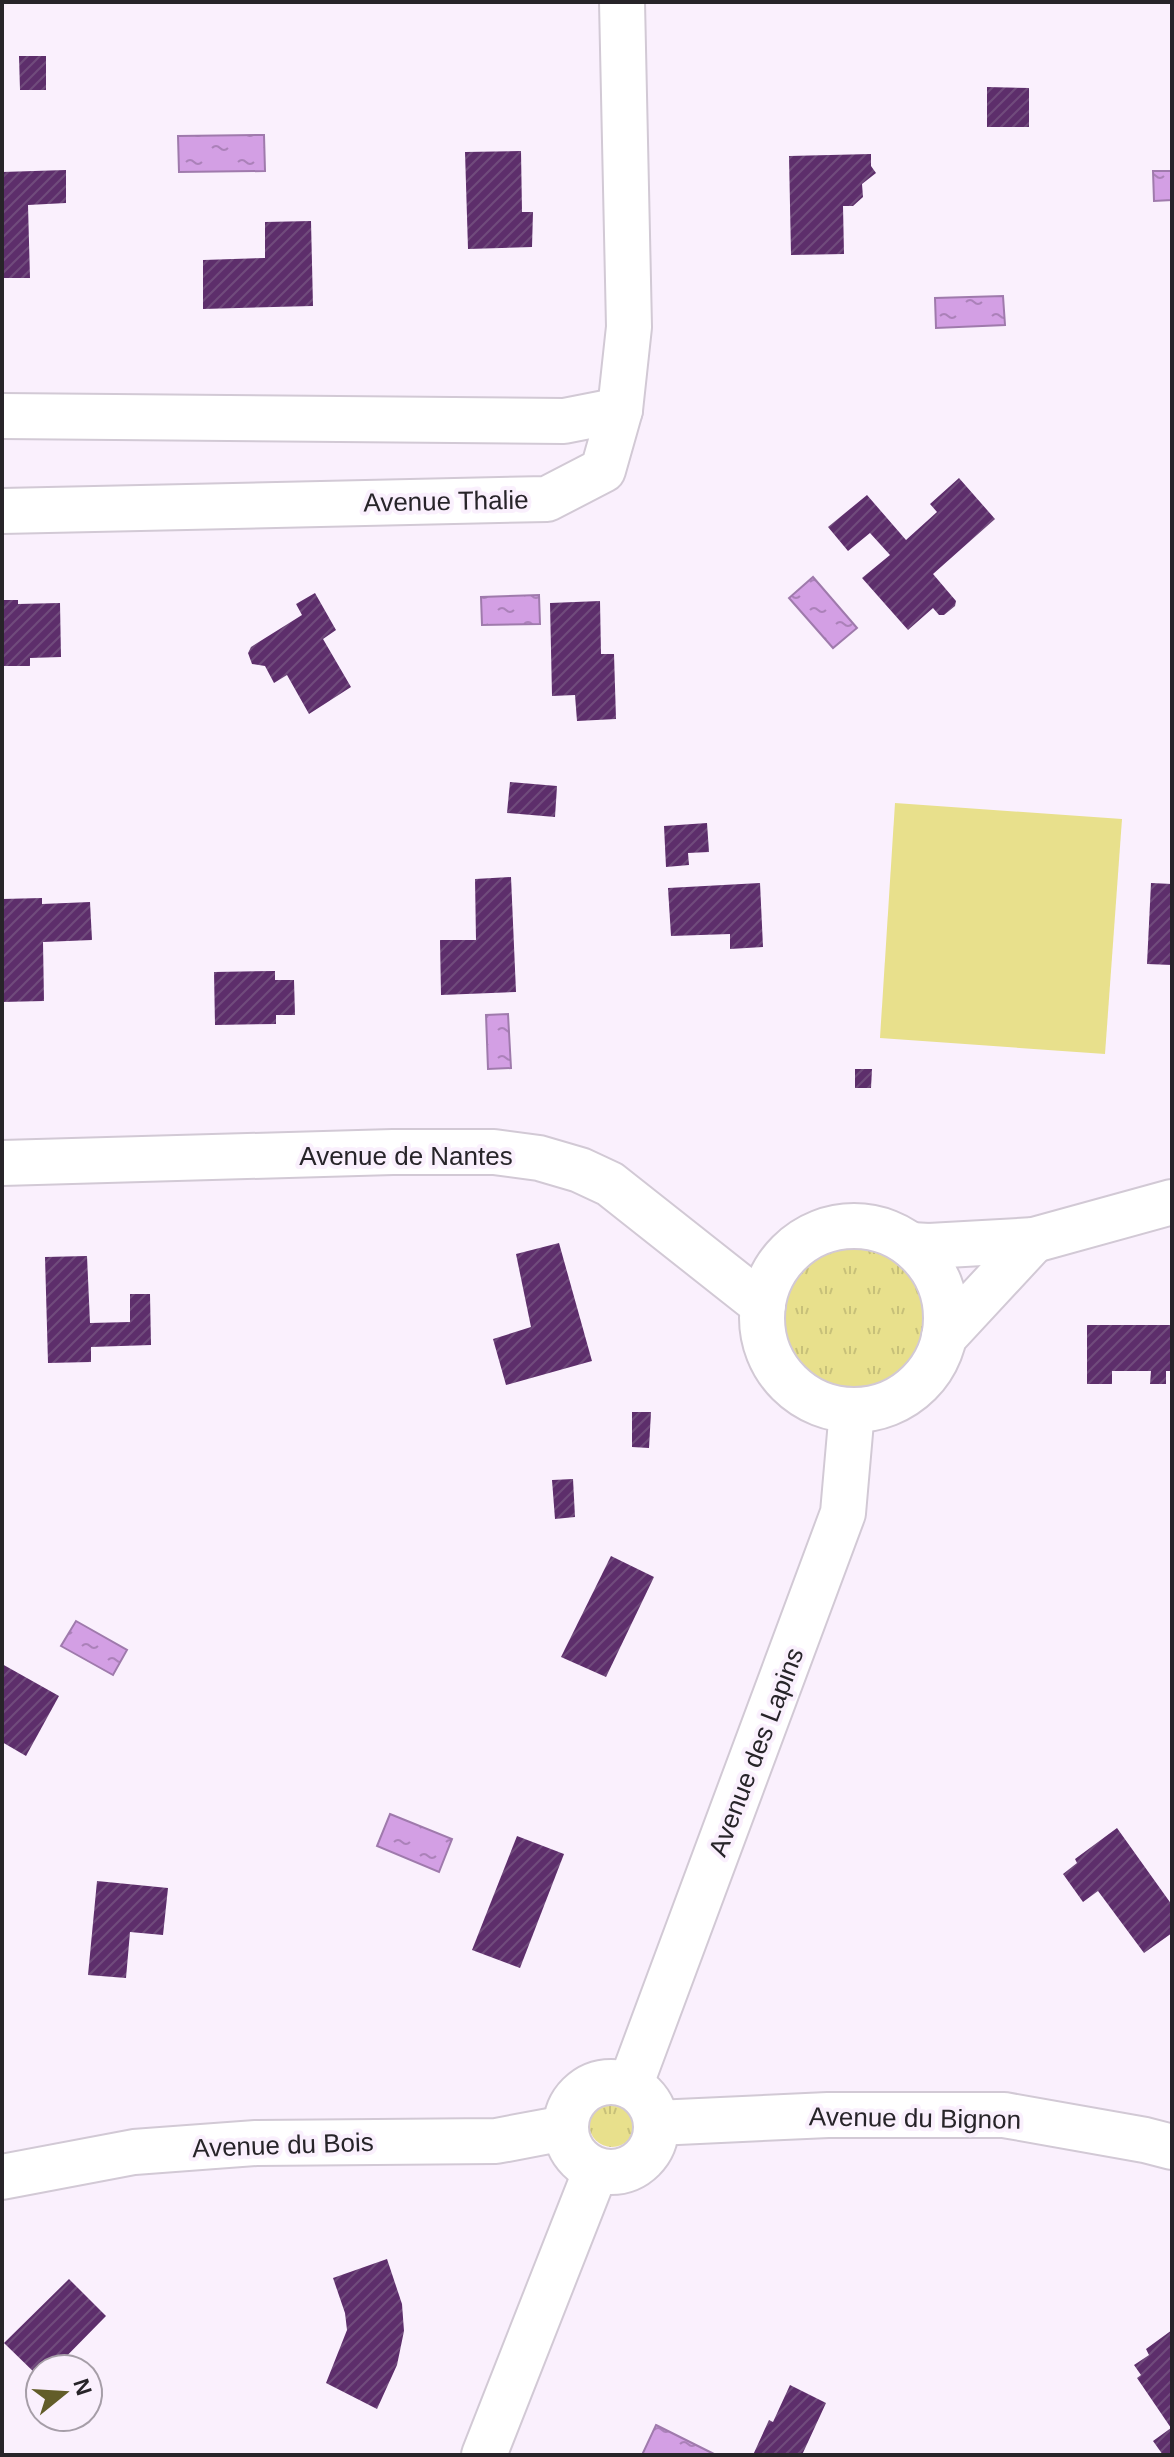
<svg xmlns="http://www.w3.org/2000/svg" width="1174" height="2457" font-family="Helvetica,sans-serif">
	<defs>
		<pattern id="grass-tufts" width="24" height="20" patternUnits="userSpaceOnUse" patternTransform="scale(2)"><rect width="24" height="20" fill="#e8e08c"/><path d="M3 7l-1-3M5 7V3M7 7l1-3M15 17l-1-3M17 17v-4M19 17l1-3" fill="none" stroke="#c7c079"/></pattern>
		<pattern id="water-ripples" width="26" height="14" patternUnits="userSpaceOnUse" patternTransform="scale(2)"><rect width="26" height="14" fill="#d39fe4"/><path d="M2 4q2-2 4 0t4 0M15 11q2-2 4 0t4 0" fill="none" stroke="#ab81b9"/></pattern>
		<pattern id="building-hatch" width="6" height="6" patternUnits="userSpaceOnUse" patternTransform="scale(2)"><rect width="6" height="6" fill="#5d2e6b"/><path d="M-1 1l2-2M0 6l6-6M5 7l2-2" fill="none" stroke="#704b7c"/></pattern>
	</defs>
	<rect width="100%" height="100%" fill="#faf0fd"/>
	<g fill="url(#grass-tufts)">
		<circle cx="855" cy="1317" r="77"/>
		<circle cx="612" cy="2124" r="23"/>
	</g>
	<path fill="#e8e08c" d="M 895,803 L 1122,819 L 1105,1054 L 880,1038 Z"/>
	<g fill="url(#water-ripples)" stroke="#9f7aac" stroke-width="2">
		<path d="M 264,135 L 265,171 L 179,172 L 178,136 Z"/>
		<path d="M 1153,171 L 1172,171 L 1172,200 L 1154,201 Z"/>
		<path d="M 1003,296 L 1005,325 L 936,328 L 935,298 Z"/>
		<path d="M 813,577 L 857,628 L 833,648 L 789,598 Z"/>
		<path d="M 539,595 L 540,624 L 482,625 L 481,597 Z"/>
		<path d="M 508,1014 L 511,1068 L 488,1069 L 486,1015 Z"/>
		<path d="M 76,1621 L 127,1650 L 113,1675 L 61,1646 Z"/>
		<path d="M 390,1814 L 452,1839 L 439,1872 L 377,1846 Z"/>
		<path d="M 656,2425 L 716,2455 L 642,2455 Z"/>
	</g>
	<g fill="url(#building-hatch)">
		<path d="M 19,56 L 46,56 L 46,90 L 20,90 Z"/>
		<path d="M 987,87 L 1029,88 L 1029,127 L 987,127 Z"/>
		<path d="M 521,151 L 522,212 L 533,212 L 532,247 L 468,249 L 465,152 Z"/>
		<path d="M 871,154 L 871,166 L 876,173 L 862,184 L 863,197 L 853,206 L 843,206 L 844,254 L 791,255 L 789,156 Z"/>
		<path d="M 66,170 L 66,203 L 28,205 L 30,278 L 2,278 L 2,172 Z"/>
		<path d="M 311,221 L 313,306 L 203,309 L 203,260 L 265,258 L 265,222 Z"/>
		<path d="M 959,478 L 995,519 L 933,574 L 956,601 L 955,606 L 944,615 L 939,615 L 933,608 L 908,630 L 862,578 L 890,555 L 870,533 L 848,551 L 828,527 L 867,495 L 906,540 L 937,512 L 930,504 Z"/>
		<path d="M 315,593 L 336,630 L 323,639 L 351,687 L 309,714 L 287,675 L 274,683 L 265,666 L 252,664 L 248,653 L 251,647 L 302,615 L 296,604 Z"/>
		<path d="M 2,600 L 18,600 L 18,604 L 60,603 L 61,657 L 30,658 L 30,666 L 2,666 Z"/>
		<path d="M 600,601 L 601,654 L 614,654 L 616,719 L 577,721 L 575,695 L 552,696 L 550,603 Z"/>
		<path d="M 510,782 L 557,786 L 555,817 L 507,813 Z"/>
		<path d="M 707,823 L 709,852 L 688,853 L 689,865 L 666,867 L 664,826 Z"/>
		<path d="M 511,877 L 516,992 L 441,995 L 440,940 L 476,940 L 475,879 Z"/>
		<path d="M 760,883 L 763,947 L 730,949 L 730,934 L 671,936 L 668,888 Z"/>
		<path d="M 1151,883 L 1172,884 L 1172,965 L 1147,964 Z"/>
		<path d="M 42,898 L 42,904 L 90,902 L 92,940 L 43,942 L 44,1001 L 2,1002 L 2,899 Z"/>
		<path d="M 275,971 L 275,980 L 294,980 L 295,1015 L 276,1015 L 276,1024 L 215,1025 L 214,972 Z"/>
		<path d="M 855,1069 L 872,1069 L 871,1088 L 855,1088 Z"/>
		<path d="M 559,1243 L 592,1361 L 506,1385 L 493,1339 L 531,1327 L 516,1254 Z"/>
		<path d="M 87,1256 L 90,1323 L 130,1322 L 130,1294 L 150,1294 L 151,1345 L 91,1347 L 91,1362 L 48,1363 L 45,1257 Z"/>
		<path d="M 1087,1325 L 1172,1325 L 1172,1371 L 1166,1371 L 1166,1384 L 1150,1384 L 1151,1371 L 1112,1371 L 1112,1384 L 1087,1384 Z"/>
		<path d="M 632,1412 L 651,1412 L 649,1448 L 632,1447 Z"/>
		<path d="M 573,1479 L 575,1517 L 555,1519 L 552,1480 Z"/>
		<path d="M 611,1556 L 654,1577 L 606,1677 L 561,1657 Z"/>
		<path d="M 2,1664 L 59,1696 L 26,1756 L 2,1742 Z"/>
		<path d="M 1117,1828 L 1172,1905 L 1172,1933 L 1144,1953 L 1098,1891 L 1083,1902 L 1063,1874 L 1077,1863 L 1075,1859 Z"/>
		<path d="M 517,1836 L 564,1854 L 520,1968 L 472,1950 Z"/>
		<path d="M 97,1881 L 168,1888 L 163,1935 L 130,1932 L 126,1978 L 88,1975 Z"/>
		<path d="M 387,2259 L 402,2304 L 404,2331 L 397,2365 L 377,2409 L 326,2383 L 347,2330 L 345,2313 L 333,2278 Z"/>
		<path d="M 69,2279 L 106,2316 L 54,2369 L 40,2369 L 40,2378 L 4,2343 Z"/>
		<path d="M 1172,2330 L 1172,2455 L 1163,2455 L 1153,2441 L 1171,2428 L 1137,2378 L 1141,2375 L 1134,2365 L 1149,2355 L 1146,2349 Z"/>
		<path d="M 790,2385 L 826,2403 L 802,2455 L 753,2455 L 769,2420 L 773,2422 Z"/>
	</g>
	<g fill="none" stroke-linecap="round" stroke-linejoin="round">
		<g stroke="#d2c9d5" stroke-width="48">
			<g id="minor">
				<path d="M 2,416 L 564,421 L 620,410"/>
				<path d="M 2,511 L 547,499 L 603,470 L 620,410 L 629,327 L 622,2"/>
				<path d="M 2,1163 L 393,1152 L 494,1152 L 539,1158 L 580,1170 L 610,1184 L 763,1305"/>
				<circle cx="854" cy="1318" r="92"/>
				<path d="M 911,1245 L 929,1246 L 1034,1240 L 1172,1202"/>
				<path d="M 944,1337 L 1034,1240"/>
				<circle cx="611" cy="2127" r="45"/>
				<path d="M 630,2086 L 843,1513 L 852,1410"/>
				<path d="M 656,2123 L 828,2115 L 1004,2115 L 1145,2140 L 1172,2147"/>
				<path d="M 2,2177 L 134,2152 L 256,2143 L 496,2141 L 565,2128"/>
				<path d="M 484,2455 L 596,2170"/>
			</g>
		</g>
		<use href="#minor" stroke="#fff" stroke-width="44"/>
	</g>
	<g text-anchor="middle" dominant-baseline="central" stroke-width="8" stroke-linejoin="round" paint-order="stroke">
		<g font-size="26" fill="#272429" stroke="#faf0fd">
			<text transform="translate(446 501) rotate(-1)">Avenue Thalie</text>
			<text x="406" y="1156">Avenue de Nantes</text>
			<text transform="translate(756 1752) rotate(-69)">Avenue des Lapins</text>
			<text transform="translate(915 2118) rotate(1)">Avenue du Bignon</text>
			<text transform="translate(283 2145) rotate(-2)">Avenue du Bois</text>
		</g>
	</g>
	<rect width="1174" height="2457" fill="none" stroke="#272429" stroke-width="8"/>
	<g transform="translate(64 2393) rotate(72)"><circle r="38" fill="#faf0fd" stroke="#a69ea8" stroke-width="2"/>
	<path d="M0-6L14 30L0 20L-14 30Z" fill="#625d29"/>
	<text y="-12" font-size="22" font-weight="bold" text-anchor="middle" fill="#272429">N</text>
	</g>
</svg>
